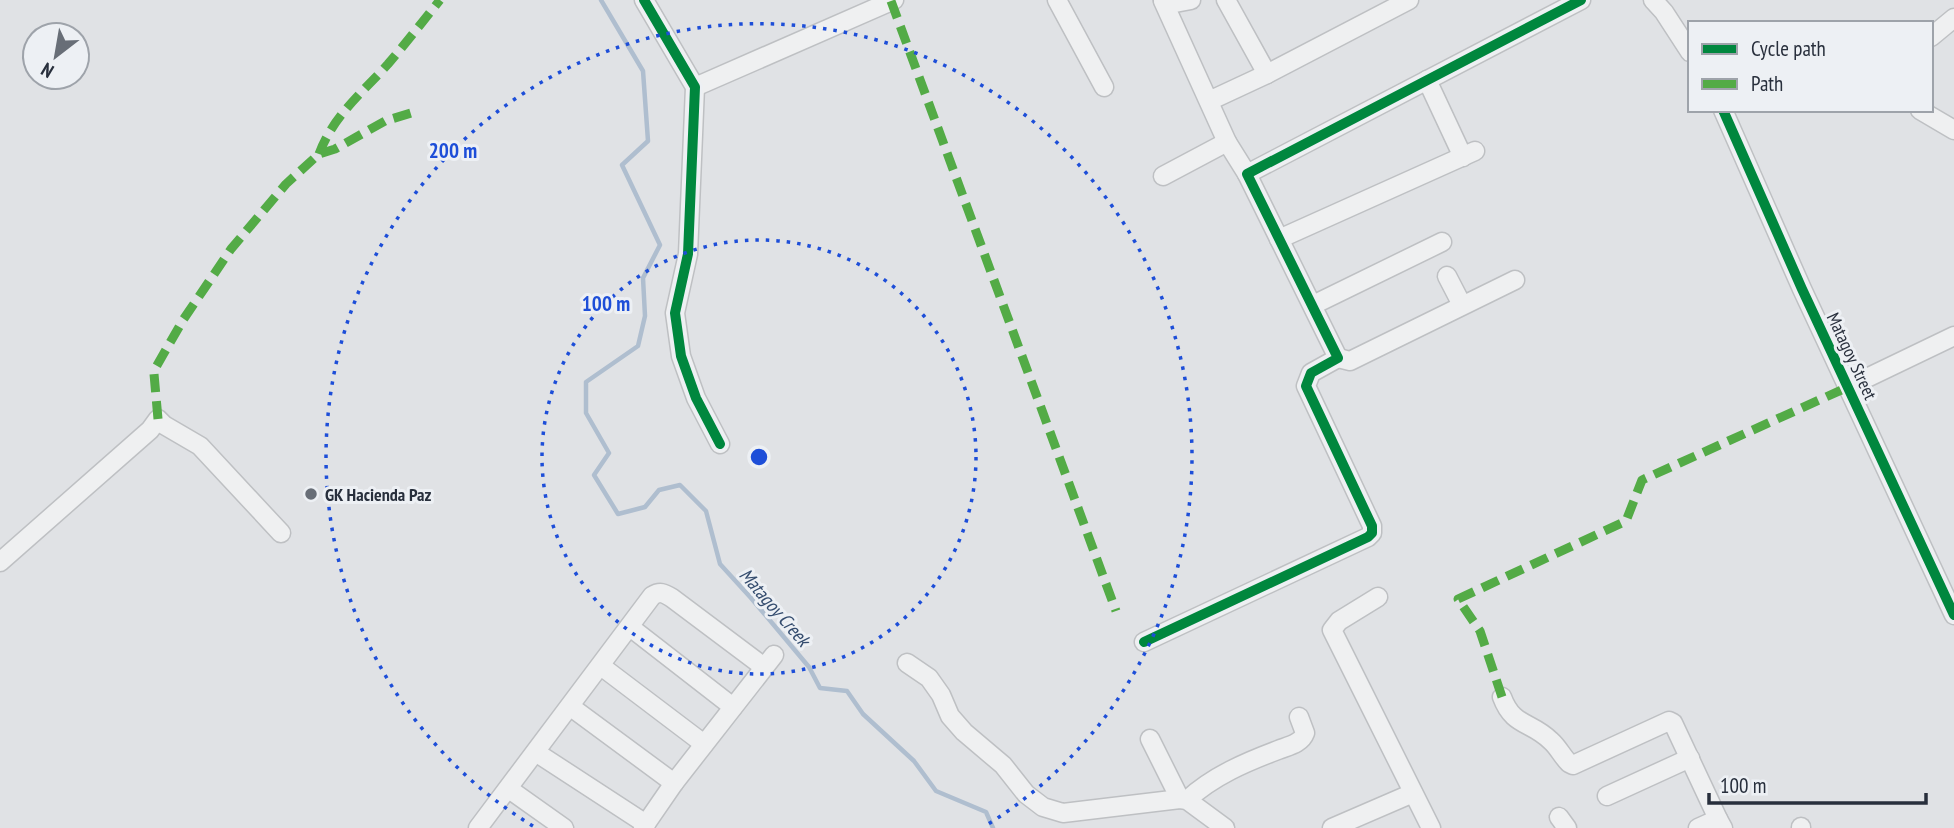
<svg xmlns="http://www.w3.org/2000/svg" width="1954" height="828" font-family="'PT Sans Narrow',sans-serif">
	<rect width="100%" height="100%" fill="#e0e2e5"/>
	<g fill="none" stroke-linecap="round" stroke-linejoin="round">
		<path stroke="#afbecf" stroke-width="4.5" d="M 601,0 L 643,71 L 648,141 L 622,165 L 660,245 L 643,278 L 645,316 L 638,346 L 586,382 L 586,413 L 609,453 L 594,475 L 618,514 L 645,507 L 659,490 L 680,485 L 706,511 L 720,564 L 751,598 L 809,667 L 820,688 L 847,691 L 863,714 L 914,761 L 936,791 L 986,812 L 993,828"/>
		<g stroke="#bec0c3" stroke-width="21">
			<g id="minor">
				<path d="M 644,0 L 695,87 L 688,254 L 675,313 L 681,356 L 696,398 L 720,444"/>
				<path d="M 1057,0 L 1104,87"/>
				<path d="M 1163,0 L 1175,3 L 1191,0"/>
				<path d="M 1226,0 L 1267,74 L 1409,0"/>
				<path d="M 1653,0 L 1664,12 L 1690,52"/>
				<path d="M 1163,1 L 1227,142 L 1247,174"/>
				<path d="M 1931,37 L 1954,18"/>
				<path d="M 1427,80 L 1463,157"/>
				<path d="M 695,87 L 894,0"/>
				<path d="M 1209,101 L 1267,74"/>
				<path d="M 1723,110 L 1802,289 L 1954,615"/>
				<path d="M 1920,110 L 1954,130"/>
				<path d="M 1163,176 L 1227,142"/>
				<path d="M 1279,239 L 1475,151"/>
				<path d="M 1447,276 L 1462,305"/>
				<path d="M 1313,305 L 1442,242"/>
				<path d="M 1338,358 L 1350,361 L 1515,280"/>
				<path d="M 1848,387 L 1954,336"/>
				<path d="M 0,562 L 150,430 L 158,419 L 164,425 L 200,446 L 281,533"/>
				<path d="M 1378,597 L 1339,621 L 1332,630 L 1431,828"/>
				<path d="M 630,627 L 733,707"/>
				<path d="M 1144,642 L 1368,537 L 1372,533 L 1372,526 L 1306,386 L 1311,373 L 1338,358 L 1247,174 L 1581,0"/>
				<path d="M 907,663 L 929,678 L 941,695 L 950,716 L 964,732 L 1003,765 L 1026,794 L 1043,807 L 1063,813 L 1180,799 L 1187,800 L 1225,828"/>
				<path d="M 601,666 L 704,744"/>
				<path d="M 1502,697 C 1513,727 1531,721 1551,741 C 1558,747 1562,756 1569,763 L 1573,765 L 1669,721 L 1673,723 L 1718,819"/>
				<path d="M 571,707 L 674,783"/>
				<path d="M 1150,739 L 1180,799"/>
				<path d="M 537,753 L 646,824"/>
				<path d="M 509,789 L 564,828"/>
				<path d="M 1607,796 L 1690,758"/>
				<path d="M 1187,800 C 1213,776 1246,762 1278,750 C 1288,746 1301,744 1305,733 L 1299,717"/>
				<path d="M 1559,817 L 1567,828"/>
				<path d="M 478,828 L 652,596 C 660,591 664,593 672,598 L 764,667"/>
				<path d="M 643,828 L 674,783 L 774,655"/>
				<path d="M 1332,828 L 1413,793"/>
				<path d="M 1698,828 L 1718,819 L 1723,828"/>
				<path d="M 1801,828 L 1801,827"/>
			</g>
		</g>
		<use href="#minor" stroke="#eff0f1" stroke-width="18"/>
		<g stroke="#53ab46" stroke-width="9" stroke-dasharray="18 9" stroke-linecap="butt">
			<path d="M 891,1 L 1116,611"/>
			<path d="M 319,154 C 333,116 362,93 388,64 C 406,43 423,21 440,0"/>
			<path d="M 158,419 L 154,374 L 156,367 L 183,320 L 231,249 L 286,184 L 319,154 L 335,149 L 385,121 L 411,113"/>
			<path d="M 1502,697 L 1480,631 L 1458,599 L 1626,521 L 1642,480 L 1848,387"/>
		</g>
		<g stroke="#edf0f4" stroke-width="15">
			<g id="cycleway">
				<path d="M 644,0 L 695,87 L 688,254 L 675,313 L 681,356 L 696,398 L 720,444"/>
				<path d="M 1723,110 L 1802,289 L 1954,615"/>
				<path d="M 1144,642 L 1368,537 L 1372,533 L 1372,526 L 1306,386 L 1311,373 L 1338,358 L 1247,174 L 1581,0"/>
			</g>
		</g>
		<use href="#cycleway" stroke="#00873e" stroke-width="10"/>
	</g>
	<g fill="none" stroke="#1d4ed8" stroke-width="3.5" stroke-dasharray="3.5 7">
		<circle cx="759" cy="457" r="217"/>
		<path d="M533 826A433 433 0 1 1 985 826"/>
	</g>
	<circle fill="#686e77" stroke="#edf0f4" stroke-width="2.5" cx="311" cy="494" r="7"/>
	<g text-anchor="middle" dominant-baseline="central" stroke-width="6" stroke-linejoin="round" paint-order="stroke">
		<g font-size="18" fill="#282f3c" stroke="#edf0f4">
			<text transform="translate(1852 356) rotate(65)">Matagoy Street</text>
		</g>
		<g font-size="18" font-weight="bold" fill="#282f3c" stroke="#edf0f4" text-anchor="start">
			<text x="325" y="494">GK Hacienda Paz</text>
		</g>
		<g font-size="19" font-style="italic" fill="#344c6e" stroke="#edf0f4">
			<text transform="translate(775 607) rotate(49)">Matagoy Creek</text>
		</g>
	</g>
	<circle cx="759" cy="457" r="10" fill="#1d4ed8" stroke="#edf0f4" stroke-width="3.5"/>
	<g font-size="21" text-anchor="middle" font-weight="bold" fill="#1d4ed8" stroke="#edf0f4" stroke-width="6" stroke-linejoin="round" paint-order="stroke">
		<text x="453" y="158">200 m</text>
		<text x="606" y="311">100 m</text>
	</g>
	<rect x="1688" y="21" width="245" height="91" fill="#edf0f4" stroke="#9ea3aa" stroke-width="2"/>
	<rect x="1702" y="44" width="35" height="10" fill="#00873e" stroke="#9ea3aa" stroke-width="2"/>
	<text x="1751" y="56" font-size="21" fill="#282f3c">Cycle path</text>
	<rect x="1702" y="79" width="35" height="10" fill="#53ab46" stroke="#9ea3aa" stroke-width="2"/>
	<text x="1751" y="91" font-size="21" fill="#282f3c">Path</text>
	<g transform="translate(56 56) rotate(211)"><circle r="33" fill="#edf0f4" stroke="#9ea3aa" stroke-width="2"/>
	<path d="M0-5L12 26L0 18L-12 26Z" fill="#686e77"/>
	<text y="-10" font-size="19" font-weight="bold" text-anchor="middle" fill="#282f3c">N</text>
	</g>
	<path d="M1709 793v10h217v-10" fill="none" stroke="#282f3c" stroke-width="3.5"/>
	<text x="1720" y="793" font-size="21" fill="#282f3c" stroke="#edf0f4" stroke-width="5" paint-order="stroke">100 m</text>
</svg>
